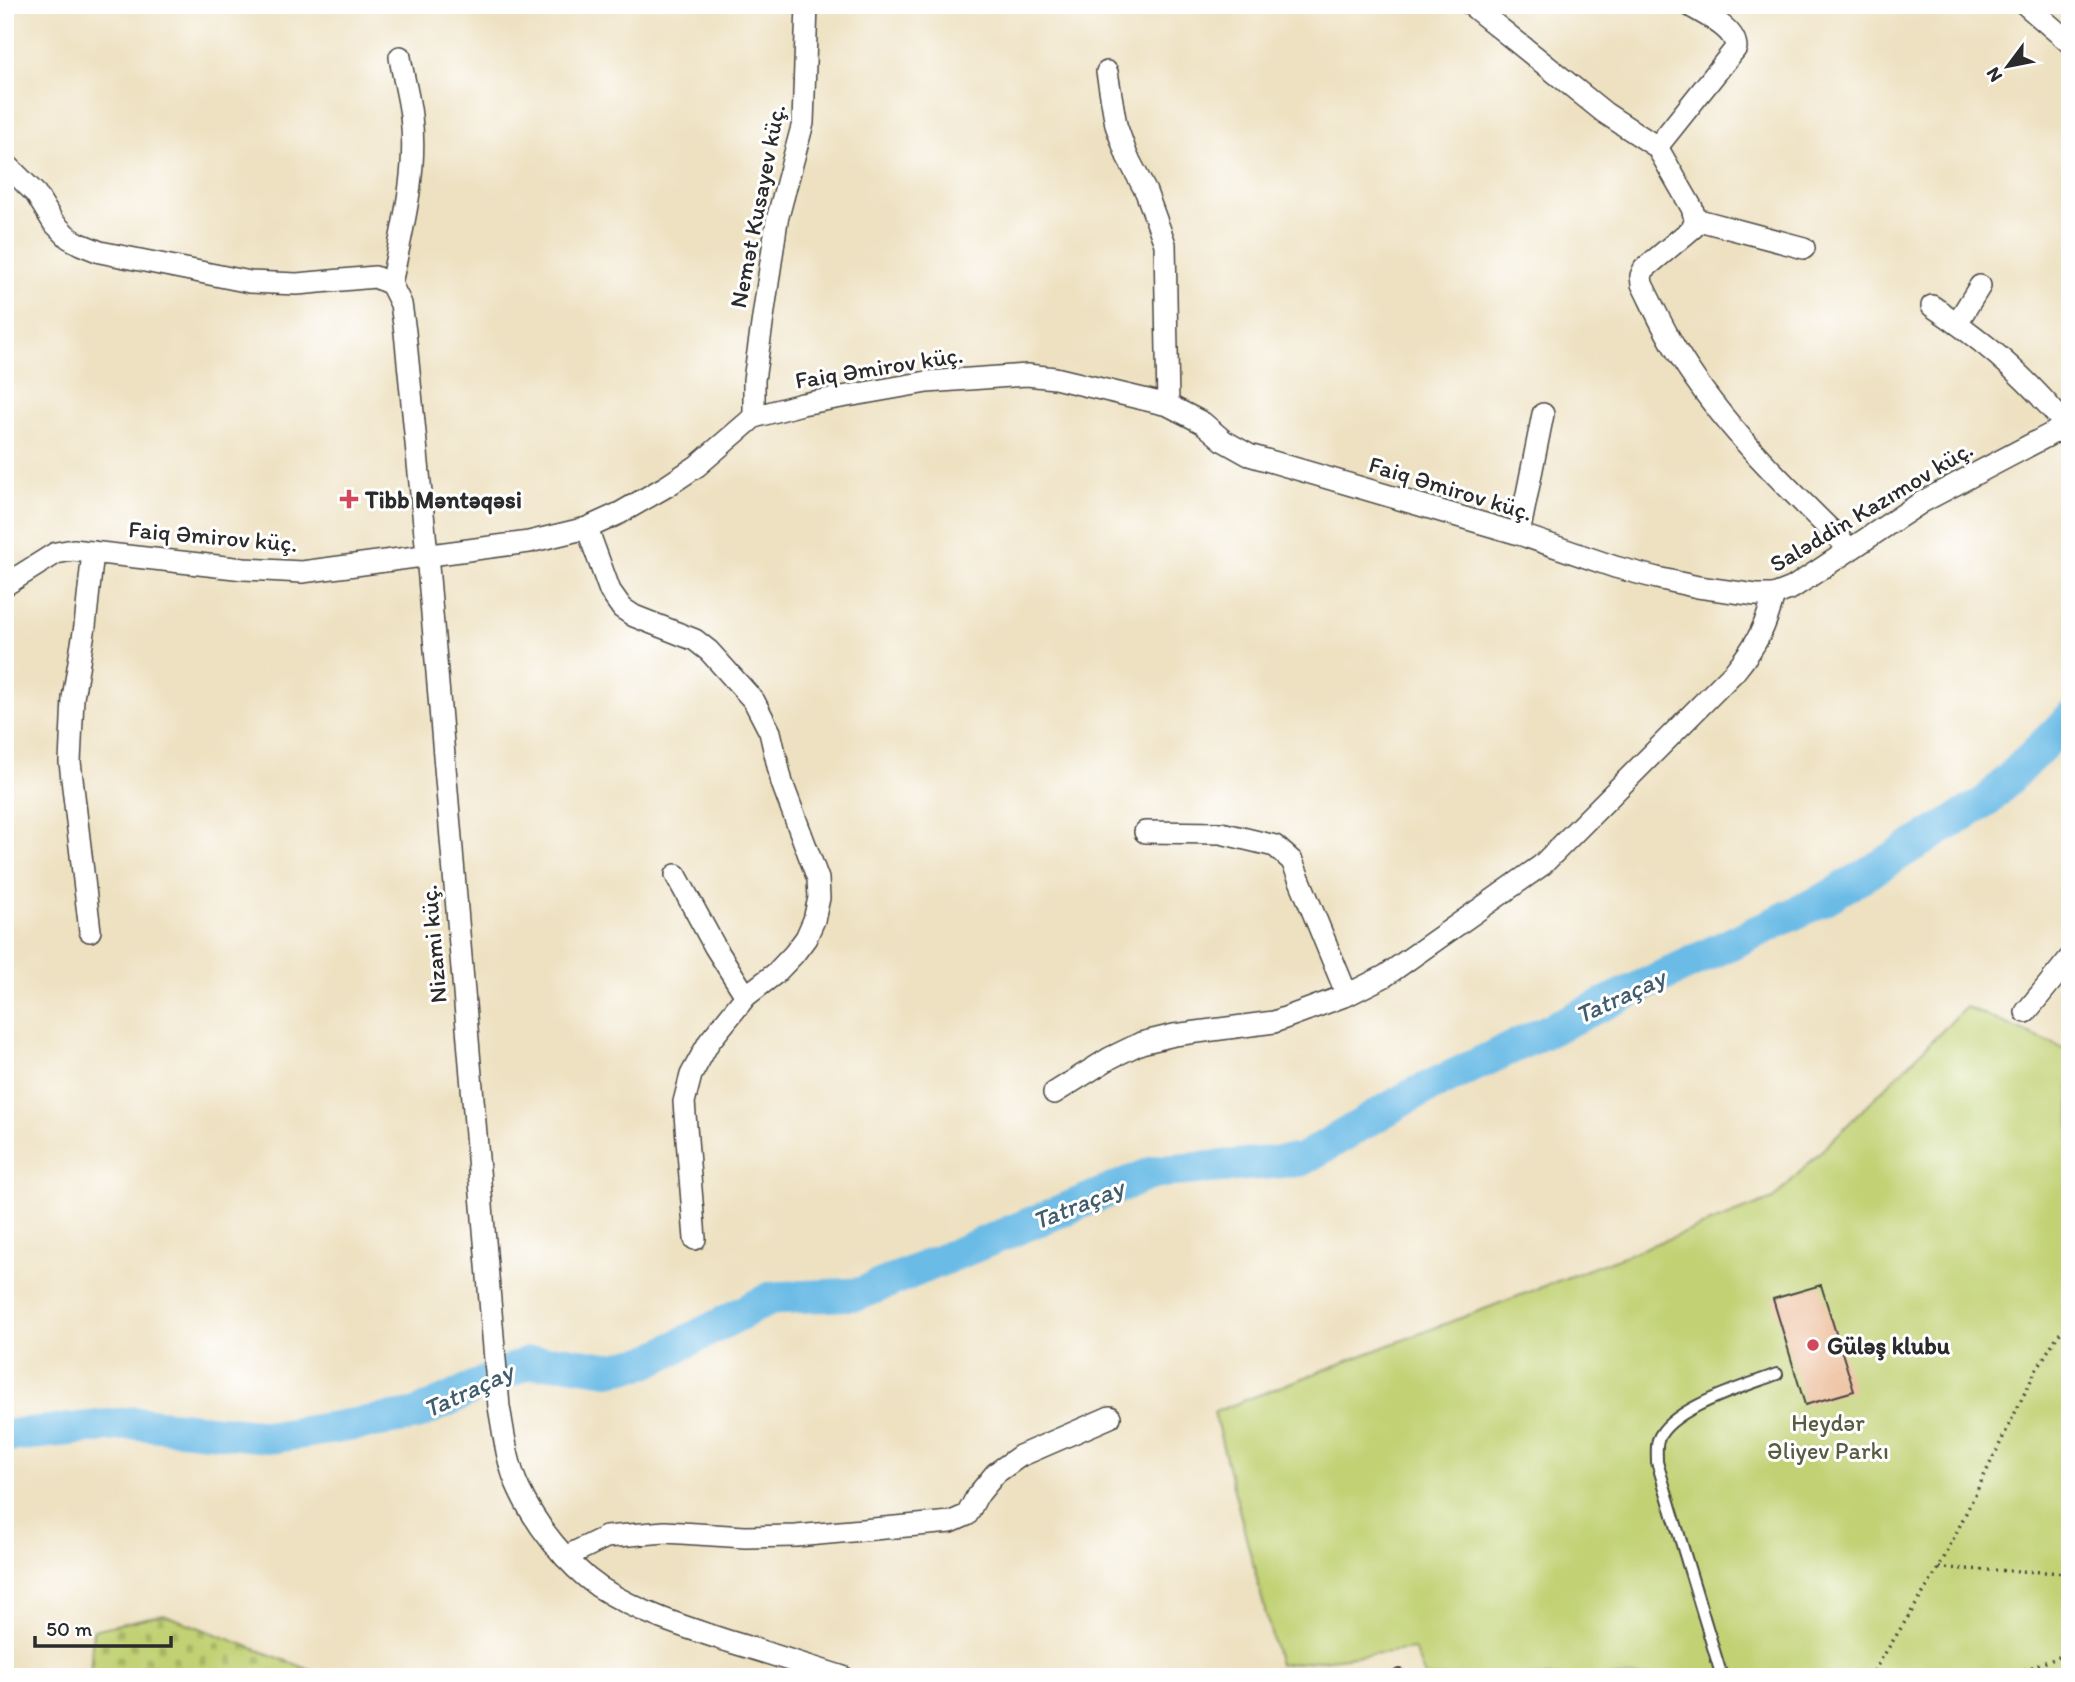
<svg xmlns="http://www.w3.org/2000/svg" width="2075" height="1682" font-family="Itim,sans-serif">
	<defs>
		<pattern id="cemetery-stones" width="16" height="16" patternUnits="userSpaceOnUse" patternTransform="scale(1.75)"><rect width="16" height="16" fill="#c1d173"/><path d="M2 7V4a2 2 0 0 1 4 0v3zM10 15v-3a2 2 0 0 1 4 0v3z" fill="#a6b464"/></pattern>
	</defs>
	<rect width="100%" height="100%" fill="#fff"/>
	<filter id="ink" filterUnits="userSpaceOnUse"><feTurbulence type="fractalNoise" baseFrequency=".0143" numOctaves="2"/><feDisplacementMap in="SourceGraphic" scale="14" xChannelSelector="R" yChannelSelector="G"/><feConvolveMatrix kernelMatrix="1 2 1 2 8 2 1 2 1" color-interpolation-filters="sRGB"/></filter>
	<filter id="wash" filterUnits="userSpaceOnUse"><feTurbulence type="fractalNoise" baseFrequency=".00686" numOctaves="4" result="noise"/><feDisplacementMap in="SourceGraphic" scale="28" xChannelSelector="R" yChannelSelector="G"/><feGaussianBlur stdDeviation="1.57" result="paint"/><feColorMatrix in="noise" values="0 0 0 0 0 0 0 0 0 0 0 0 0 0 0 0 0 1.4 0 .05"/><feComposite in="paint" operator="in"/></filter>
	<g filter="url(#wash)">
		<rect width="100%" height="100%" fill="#eee1c1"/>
		<path fill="url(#cemetery-stones)" stroke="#767e4f" stroke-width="2" d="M 163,1614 L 321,1674 L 492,1673 L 492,1677 L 90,1677 L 93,1630 Z"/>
		<path fill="#c1d173" stroke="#767e4f" stroke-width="2" d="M 1966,1007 L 2070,1051 L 2070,1677 L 1425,1677 L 1414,1649 L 1279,1665 L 1214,1412 L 1773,1199 Z"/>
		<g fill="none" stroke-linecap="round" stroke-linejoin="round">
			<path stroke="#6bbbe6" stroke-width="33" d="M 5,1436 L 134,1423 L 274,1437 L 415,1415 L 527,1363 L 564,1362 L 611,1369 L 647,1362 L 771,1298 L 859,1294 L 1155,1172 L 1301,1160 L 1410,1096 L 1825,899 L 1987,801 L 2070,718"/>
		</g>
		<g id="blocks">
			<path fill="#ebb792" d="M 1821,1285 L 1854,1391 L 1805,1405 L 1773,1299 Z"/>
		</g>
	</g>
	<g filter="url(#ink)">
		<use href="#blocks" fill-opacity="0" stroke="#484642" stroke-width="2"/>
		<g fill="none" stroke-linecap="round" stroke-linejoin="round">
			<g stroke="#484642" stroke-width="14">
				<g id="service">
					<path d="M 1399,1675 L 1400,1677"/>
					<path d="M 1722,1677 L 1657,1462 C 1657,1456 1656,1446 1658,1440 C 1670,1408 1746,1386 1777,1374"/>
				</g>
			</g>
			<g stroke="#484642" stroke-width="24">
				<g id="minor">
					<path d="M 1471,5 L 1605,113 L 1657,147 L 1692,208 L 1695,219 L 1694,227 L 1644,269 L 1641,276 L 1642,284 C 1654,308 1665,333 1680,356 C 1725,429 1789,489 1850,549"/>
					<path d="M 2026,5 L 2070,43"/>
					<path d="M 1107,72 L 1116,125 L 1127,156 L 1146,192 L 1165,244 L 1168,405"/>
					<path d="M 1657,147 L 1736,48 C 1736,28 1704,15 1689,5"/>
					<path d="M 5,163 L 36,194 L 53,222 L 69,238 L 80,244 L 100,252 L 250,282 L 297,284 L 375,277 L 391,284 L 401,304 L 405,332 L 427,554 L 499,1407 C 504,1434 507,1464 519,1489 C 535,1524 567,1565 599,1587 C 639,1613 687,1628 731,1642 C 768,1653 805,1665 843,1677"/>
					<path d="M 1695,219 L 1804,248"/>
					<path d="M 391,284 C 402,230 418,172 411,116 C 409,97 403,77 400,57"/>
					<path d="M 1932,306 C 1983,340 2028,378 2066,426"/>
					<path d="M 1957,323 L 1980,286"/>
					<path d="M 754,417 L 754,380 L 777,220 L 803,123 L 807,5"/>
					<path d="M 587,528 L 610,591 L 622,608 L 634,616 L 695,640 L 709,651 L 754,701 L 770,732 L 782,783 L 818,879 L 819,898 L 814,920 L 806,938 L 794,954 L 776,973 L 746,996 L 709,1042 L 691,1075 L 684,1102 L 695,1239"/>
					<path d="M 1519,534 L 1543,414"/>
					<path d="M 5,585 L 56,553 L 73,550 L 244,569 L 302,572 L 529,542 L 587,528 L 620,513 L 667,486 L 697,466 L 754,417 L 802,404 L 927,382 L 1027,375 L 1055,378 L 1168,405 L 1203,423 L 1224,441 L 1249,455 L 1519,534 L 1615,567 L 1657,578 L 1698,587 L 1756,595 L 1774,595 L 1792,588 L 1922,502 L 2070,424"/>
					<path d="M 1145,832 L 1221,833 L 1275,846 L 1292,861 L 1347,995"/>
					<path d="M 676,875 L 715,947 L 746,996"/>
					<path d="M 90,931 L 70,762 L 73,698 L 85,626 L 93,552"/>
					<path d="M 2026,1012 L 2070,958"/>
					<path d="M 1054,1093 L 1110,1058 L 1141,1043 L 1174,1035 L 1274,1022 L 1347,995 L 1385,976 L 1542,865 L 1735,671 C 1757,644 1765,628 1774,595"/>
					<path d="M 565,1557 L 606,1537 L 665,1532 L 745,1537 L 796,1536 L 951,1522 L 967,1515 L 977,1496 L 996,1473 L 1020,1456 L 1110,1417"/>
				</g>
			</g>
			<g stroke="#484642" stroke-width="3.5" stroke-dasharray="2 5" stroke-linecap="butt">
				<path d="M 1939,1568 L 2070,1573"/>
				<path d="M 1870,1677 L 1939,1568 L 2035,1372 L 2058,1335 L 2070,1324"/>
				<path d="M 2005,1677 L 2070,1653"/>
			</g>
			<use href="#service" stroke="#fff" stroke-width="10"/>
			<use href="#minor" stroke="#fff" stroke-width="21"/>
		</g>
	</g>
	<g fill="#d1495b" stroke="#fff" stroke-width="2.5">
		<path d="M345.5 488.5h7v7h7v7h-7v7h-7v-7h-7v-7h7z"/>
		<circle cx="1813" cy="1345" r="7"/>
	</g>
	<g text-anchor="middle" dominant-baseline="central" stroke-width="6" stroke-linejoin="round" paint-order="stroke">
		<g font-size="24" fill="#2b2b2b" stroke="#fff">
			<text transform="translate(757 206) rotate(-79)">Nemət Kusayev küç.</text>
			<text transform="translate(879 367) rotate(-9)">Faiq Əmirov küç.</text>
			<text transform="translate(1451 488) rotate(17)">Faiq Əmirov küç.</text>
			<text transform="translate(1871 506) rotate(-31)">Saləddin Kazımov küç.</text>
			<text transform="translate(213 536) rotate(5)">Faiq Əmirov küç.</text>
			<text transform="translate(433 944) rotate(-95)">Nizami küç.</text>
		</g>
		<g font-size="24" font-weight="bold" fill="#2b2b2b" stroke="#fff" text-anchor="start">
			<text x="365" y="499">Tibb Məntəqəsi</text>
			<text x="1827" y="1345">Güləş klubu</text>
		</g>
		<g font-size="24" fill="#585d41" stroke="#fff">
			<text x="1828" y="1422">Heydər<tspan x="1828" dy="28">Əliyev Parkı</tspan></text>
		</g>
		<g font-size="26" font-style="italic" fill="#415d6c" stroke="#fff">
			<text transform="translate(1620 996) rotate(-25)">Tatraçay</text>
			<text transform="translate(1078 1204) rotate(-22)">Tatraçay</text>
			<text transform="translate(468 1390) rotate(-25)">Tatraçay</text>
		</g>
	</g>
	<rect width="2075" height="1682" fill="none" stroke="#fff" stroke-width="28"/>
	<g transform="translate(2008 66) rotate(238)" stroke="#ffffff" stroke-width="5" paint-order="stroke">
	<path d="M0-5L12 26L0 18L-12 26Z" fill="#2b2b2b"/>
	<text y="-10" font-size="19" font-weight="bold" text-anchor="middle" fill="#2b2b2b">N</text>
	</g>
	<path d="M35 1636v10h136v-10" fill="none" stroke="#2b2b2b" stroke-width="3.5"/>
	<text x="46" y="1636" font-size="21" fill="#2b2b2b" stroke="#ffffff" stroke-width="5" paint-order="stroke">50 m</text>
</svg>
